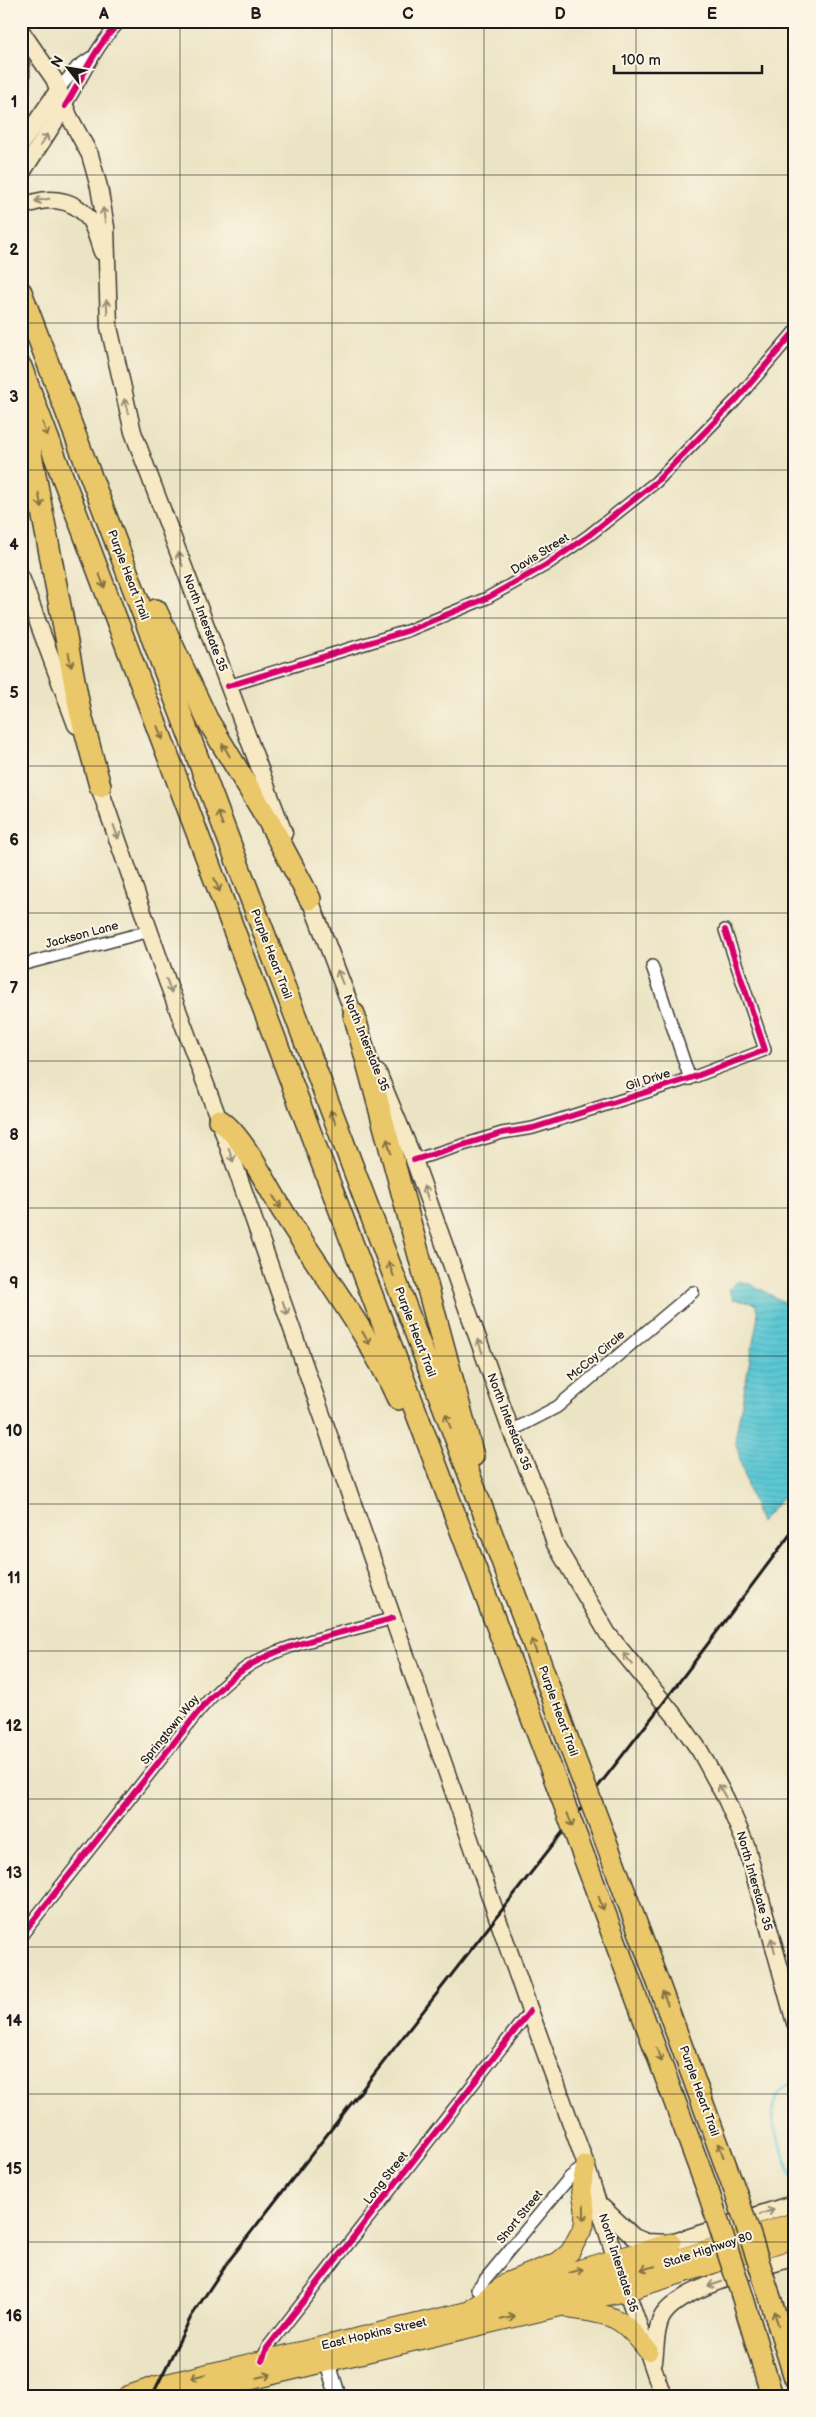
<svg xmlns="http://www.w3.org/2000/svg" width="816" height="2417" font-family="'Balsamiq Sans',sans-serif">
	<defs>
		<pattern id="water-rules" width="6" height="5" patternUnits="userSpaceOnUse" patternTransform="scale(1.25)"><rect width="6" height="5" fill="#5cc8d4"/><path d="M0 2.5h6" fill="none" stroke="#4fabb5"/></pattern>
	</defs>
	<rect width="100%" height="100%" fill="#fcf5e5"/>
	<filter id="ink" filterUnits="userSpaceOnUse"><feTurbulence type="fractalNoise" baseFrequency=".02" numOctaves="2"/><feDisplacementMap in="SourceGraphic" scale="10" xChannelSelector="R" yChannelSelector="G"/><feConvolveMatrix kernelMatrix="1 2 1 2 8 2 1 2 1" color-interpolation-filters="sRGB"/></filter>
	<filter id="wash" filterUnits="userSpaceOnUse"><feTurbulence type="fractalNoise" baseFrequency=".0096" numOctaves="4" result="noise"/><feDisplacementMap in="SourceGraphic" scale="20" xChannelSelector="R" yChannelSelector="G"/><feGaussianBlur stdDeviation="1.12" result="paint"/><feColorMatrix in="noise" values="0 0 0 0 0 0 0 0 0 0 0 0 0 0 0 0 0 1.4 0 .05"/><feComposite in="paint" operator="in"/></filter>
	<g filter="url(#wash)">
		<rect width="100%" height="100%" fill="#ebe4c4"/>
		<path fill="url(#water-rules)" stroke="#3c7278" d="M 738,1281 C 751,1282 771,1296 784,1302 L 795,1298 L 795,1483 L 760,1523 L 748,1489 L 735,1440 L 758,1316 L 756,1304 L 733,1299 L 729,1289 Z"/>
		<g fill="none" stroke-linecap="round" stroke-linejoin="round">
			<path stroke="#5cc8d4" stroke-width="3" d="M 795,2081 C 785,2087 775,2095 773,2107 C 770,2124 789,2168 795,2186"/>
		</g>
	</g>
	<g filter="url(#ink)">
		<g fill="none" stroke-linecap="round" stroke-linejoin="round">
			<g stroke="#3b3a35" stroke-width="14">
				<g id="minor">
					<path d="M 59,89 L 77,67 L 90,58"/>
					<path d="M 65,106 C 84,76 95,46 121,21"/>
					<path d="M 228,686 L 407,631 L 487,598 L 546,565 L 588,536 L 656,482 L 736,400 L 795,331"/>
					<path d="M 21,965 L 150,931"/>
					<path d="M 652,966 L 690,1079"/>
					<path d="M 414,1160 L 502,1133 L 533,1128 L 694,1077 L 765,1050 L 725,930"/>
					<path d="M 511,1431 L 557,1407 L 693,1292"/>
					<path d="M 21,1936 L 199,1711 C 216,1691 237,1671 261,1659 C 299,1640 352,1631 393,1618"/>
					<path d="M 477,2289 L 570,2177 L 586,2165"/>
					<path d="M 262,2361 L 267,2348 L 530,2011"/>
				</g>
			</g>
			<g stroke="#3b3a35" stroke-width="18">
				<path id="tertiary" d="M 324,2352 L 338,2396"/>
			</g>
			<g stroke="#3b3a35" stroke-width="19">
				<g id="secondary">
					<path d="M 21,31 L 54,79 L 69,116 L 90,155 L 99,187 L 106,227 L 109,327 L 133,432 L 284,833"/>
					<path d="M 21,65 L 21,91"/>
					<path d="M 21,144 L 59,89"/>
					<path d="M 21,174 L 65,106"/>
					<path d="M 21,208 C 43,196 72,196 89,219 C 95,227 98,242 102,252"/>
					<path d="M 21,577 L 76,725"/>
					<path d="M 95,775 L 167,981 L 219,1120 L 530,2011 L 586,2165 L 616,2260 L 663,2396"/>
					<path d="M 306,889 L 358,1025"/>
					<path d="M 378,1073 L 414,1160 L 511,1431 L 543,1505 L 555,1544 L 608,1634 L 679,1721 L 700,1751 L 726,1799 L 746,1845 L 795,2023"/>
					<path d="M 602,2207 L 634,2237 L 646,2242 L 671,2243 L 795,2203"/>
					<path d="M 654,2361 C 656,2348 655,2332 661,2319 C 675,2288 762,2268 795,2257"/>
				</g>
			</g>
			<g stroke="#3b3a35" stroke-width="21">
				<g id="primary">
					<path d="M 517,2290 L 536,2282 L 671,2243"/>
					<path d="M 474,2307 L 510,2281 L 558,2262 L 570,2252 L 584,2226 L 585,2209 L 581,2188 L 586,2165"/>
					<path d="M 571,2309 C 613,2314 623,2318 648,2351"/>
					<path d="M 127,2396 L 156,2386 L 653,2267 L 795,2222"/>
					<path d="M 183,2396 L 626,2291 L 795,2238"/>
				</g>
			</g>
			<g stroke="#3b3a35" stroke-width="24">
				<g id="motorway">
					<path d="M 21,292 L 532,1640 L 574,1757"/>
					<path d="M 21,367 L 556,1782"/>
					<path d="M 21,401 L 80,711 L 100,786"/>
					<path d="M 156,610 L 207,719 L 268,820 L 310,899"/>
					<path d="M 354,1014 L 473,1456"/>
					<path d="M 219,1120 C 242,1134 269,1189 284,1213 C 323,1275 368,1332 398,1399"/>
					<path d="M 602,1831 L 737,2196"/>
					<path d="M 584,1857 L 708,2191"/>
					<path d="M 768,2291 L 795,2378"/>
					<path d="M 742,2295 L 772,2396"/>
				</g>
			</g>
			<use href="#minor" stroke="#fff" stroke-width="11"/>
			<use href="#tertiary" stroke="#fff" stroke-width="15"/>
			<use href="#secondary" stroke="#f7e9c3" stroke-width="16"/>
			<use href="#primary" stroke="#eac769" stroke-width="19"/>
			<use href="#motorway" stroke="#eac769" stroke-width="21"/>
			<path stroke="#1c1c1c" stroke-width="3" d="M 152,2396 L 191,2317 L 227,2263 L 664,1702 L 795,1528"/>
			<g stroke="#3b3a35" stroke-width="24" stroke-linecap="butt">
				<g id="motorway-bridge">
					<path d="M 574,1757 L 602,1831"/>
					<path d="M 556,1782 L 584,1857"/>
					<path d="M 708,2191 L 742,2295"/>
					<path d="M 737,2196 L 768,2291"/>
				</g>
			</g>
			<use href="#motorway-bridge" stroke="#eac769" stroke-width="21"/>
			<g stroke="#fcf5e5" stroke-width="9">
				<g id="cycleway">
					<path d="M 65,106 C 84,76 95,46 121,21"/>
					<path d="M 228,686 L 407,631 L 487,598 L 546,565 L 588,536 L 656,482 L 736,400 L 795,331"/>
					<path d="M 414,1160 L 502,1133 L 533,1128 L 694,1077 L 765,1050 L 725,930"/>
					<path d="M 21,1936 L 199,1711 C 216,1691 237,1671 261,1659 C 299,1640 352,1631 393,1618"/>
					<path d="M 262,2361 L 267,2348 L 530,2011"/>
				</g>
			</g>
			<use href="#cycleway" stroke="#d6006c" stroke-width="6"/>
		</g>
		<defs><path id="oneway-shaft" d="M-6 0H5M1.5-3L5.5 0L1.5 3" fill="none" stroke-width="1.6" stroke-linecap="round" stroke-linejoin="round" transform="scale(1.25)"/></defs>
		<g stroke="#948d78">
			<use href="#oneway-shaft" transform="translate(44 140) rotate(-57)"/>
			<use href="#oneway-shaft" transform="translate(42 200) rotate(171)"/>
			<use href="#oneway-shaft" transform="translate(104 215) rotate(-99)"/>
			<use href="#oneway-shaft" transform="translate(107 307) rotate(-93)"/>
			<use href="#oneway-shaft" transform="translate(126 406) rotate(-105)"/>
			<use href="#oneway-shaft" transform="translate(180 559) rotate(-111)"/>
			<use href="#oneway-shaft" transform="translate(116 832) rotate(71)"/>
			<use href="#oneway-shaft" transform="translate(340 977) rotate(-111)"/>
			<use href="#oneway-shaft" transform="translate(169 986) rotate(70)"/>
			<use href="#oneway-shaft" transform="translate(231 1155) rotate(71)"/>
			<use href="#oneway-shaft" transform="translate(426 1193) rotate(-109)"/>
			<use href="#oneway-shaft" transform="translate(285 1308) rotate(71)"/>
			<use href="#oneway-shaft" transform="translate(480 1346) rotate(-110)"/>
			<use href="#oneway-shaft" transform="translate(628 1659) rotate(-130)"/>
			<use href="#oneway-shaft" transform="translate(722 1791) rotate(-119)"/>
			<use href="#oneway-shaft" transform="translate(773 1945) rotate(-105)"/>
			<use href="#oneway-shaft" transform="translate(767 2212) rotate(-18)"/>
			<use href="#oneway-shaft" transform="translate(715 2284) rotate(162)"/>
		</g>
		<g stroke="#837242">
			<use href="#oneway-shaft" transform="translate(45 429) rotate(69)"/>
			<use href="#oneway-shaft" transform="translate(40 500) rotate(79)"/>
			<use href="#oneway-shaft" transform="translate(102 581) rotate(69)"/>
			<use href="#oneway-shaft" transform="translate(70 660) rotate(79)"/>
			<use href="#oneway-shaft" transform="translate(160 733) rotate(69)"/>
			<use href="#oneway-shaft" transform="translate(226 750) rotate(-120)"/>
			<use href="#oneway-shaft" transform="translate(220 818) rotate(-111)"/>
			<use href="#oneway-shaft" transform="translate(217 885) rotate(69)"/>
			<use href="#oneway-shaft" transform="translate(333 1117) rotate(-111)"/>
			<use href="#oneway-shaft" transform="translate(389 1146) rotate(-105)"/>
			<use href="#oneway-shaft" transform="translate(277 1202) rotate(58)"/>
			<use href="#oneway-shaft" transform="translate(391 1269) rotate(-111)"/>
			<use href="#oneway-shaft" transform="translate(366 1338) rotate(60)"/>
			<use href="#oneway-shaft" transform="translate(448 1421) rotate(-111)"/>
			<use href="#oneway-shaft" transform="translate(534 1646) rotate(-110)"/>
			<use href="#oneway-shaft" transform="translate(570 1820) rotate(69)"/>
			<use href="#oneway-shaft" transform="translate(601 1903) rotate(69)"/>
			<use href="#oneway-shaft" transform="translate(665 1998) rotate(-111)"/>
			<use href="#oneway-shaft" transform="translate(659 2055) rotate(69)"/>
			<use href="#oneway-shaft" transform="translate(721 2150) rotate(-109)"/>
			<use href="#oneway-shaft" transform="translate(584 2213) rotate(89)"/>
			<use href="#oneway-shaft" transform="translate(648 2268) rotate(166)"/>
			<use href="#oneway-shaft" transform="translate(576 2271) rotate(-15)"/>
			<use href="#oneway-shaft" transform="translate(508 2318) rotate(-13)"/>
			<use href="#oneway-shaft" transform="translate(776 2318) rotate(-108)"/>
			<use href="#oneway-shaft" transform="translate(198 2376) rotate(167)"/>
			<use href="#oneway-shaft" transform="translate(264 2376) rotate(-13)"/>
		</g>
	</g>
	<path fill="none" stroke="#1c1c1c" stroke-width="1" stroke-opacity="0.55" d="M 180,21 L 180,2396M 332,21 L 332,2396M 484,21 L 484,2396M 636,21 L 636,2396M 21,175 L 795,175M 21,323 L 795,323M 21,470 L 795,470M 21,618 L 795,618M 21,766 L 795,766M 21,913 L 795,913M 21,1061 L 795,1061M 21,1208 L 795,1208M 21,1356 L 795,1356M 21,1504 L 795,1504M 21,1651 L 795,1651M 21,1799 L 795,1799M 21,1947 L 795,1947M 21,2094 L 795,2094M 21,2242 L 795,2242"/>
	<g text-anchor="middle" dominant-baseline="central" stroke-width="4" stroke-linejoin="round" paint-order="stroke">
		<g font-size="12" fill="#1c1c1c" stroke="#fcf5e5">
			<text transform="translate(540 554) rotate(-32)">Davis Street</text>
			<text transform="translate(128 575) rotate(69)">Purple Heart Trail</text>
			<text transform="translate(205 623) rotate(69)">North Interstate 35</text>
			<text transform="translate(82 935) rotate(-15)">Jackson Lane</text>
			<text transform="translate(271 954) rotate(69)">Purple Heart Trail</text>
			<text transform="translate(366 1043) rotate(68)">North Interstate 35</text>
			<text transform="translate(648 1080) rotate(-18)">Gil Drive</text>
			<text transform="translate(415 1332) rotate(69)">Purple Heart Trail</text>
			<text transform="translate(596 1356) rotate(-40)">McCoy Circle</text>
			<text transform="translate(509 1422) rotate(69)">North Interstate 35</text>
			<text transform="translate(558 1711) rotate(70)">Purple Heart Trail</text>
			<text transform="translate(170 1730) rotate(-51)">Springtown Way</text>
			<text transform="translate(754 1881) rotate(74)">North Interstate 35</text>
			<text transform="translate(699 2091) rotate(70)">Purple Heart Trail</text>
			<text transform="translate(386 2178) rotate(-52)">Long Street</text>
			<text transform="translate(520 2217) rotate(-51)">Short Street</text>
			<text transform="translate(708 2250) rotate(-18)">State Highway 80</text>
			<text transform="translate(618 2263) rotate(72)">North Interstate 35</text>
			<text transform="translate(374 2334) rotate(-13)">East Hopkins Street</text>
		</g>
	</g>
	<rect width="816" height="2417" fill="none" stroke="#fcf5e5" stroke-width="55"/>
	<g transform="translate(68 68) rotate(301)" stroke="#fcf5e5" stroke-width="4" paint-order="stroke">
	<path d="M0-4L9 19L0 12L-9 19Z" fill="#1c1c1c"/>
	<text y="-8" font-size="14" font-weight="bold" text-anchor="middle" fill="#1c1c1c">N</text>
	</g>
	<path d="M614 65v8h148v-8" fill="none" stroke="#1c1c1c" stroke-width="2.5"/>
	<text x="621" y="65" font-size="15" fill="#1c1c1c" stroke="#fcf5e5" stroke-width="4" paint-order="stroke">100 m</text>
	<rect x="28" y="28" width="760" height="2362" fill="none" stroke="#1c1c1c" stroke-width="2"/>
	<g font-size="16" text-anchor="middle" font-weight="bold" fill="#1c1c1c">
		<text x="104" y="19">A</text>
		<text x="256" y="19">B</text>
		<text x="408" y="19">C</text>
		<text x="560" y="19">D</text>
		<text x="712" y="19">E</text>
		<text x="14" y="107">1</text>
		<text x="14" y="255">2</text>
		<text x="14" y="402">3</text>
		<text x="14" y="550">4</text>
		<text x="14" y="698">5</text>
		<text x="14" y="845">6</text>
		<text x="14" y="993">7</text>
		<text x="14" y="1140">8</text>
		<text x="14" y="1288">9</text>
		<text x="14" y="1436">10</text>
		<text x="14" y="1583">11</text>
		<text x="14" y="1731">12</text>
		<text x="14" y="1878">13</text>
		<text x="14" y="2026">14</text>
		<text x="14" y="2174">15</text>
		<text x="14" y="2321">16</text>
	</g>
</svg>
